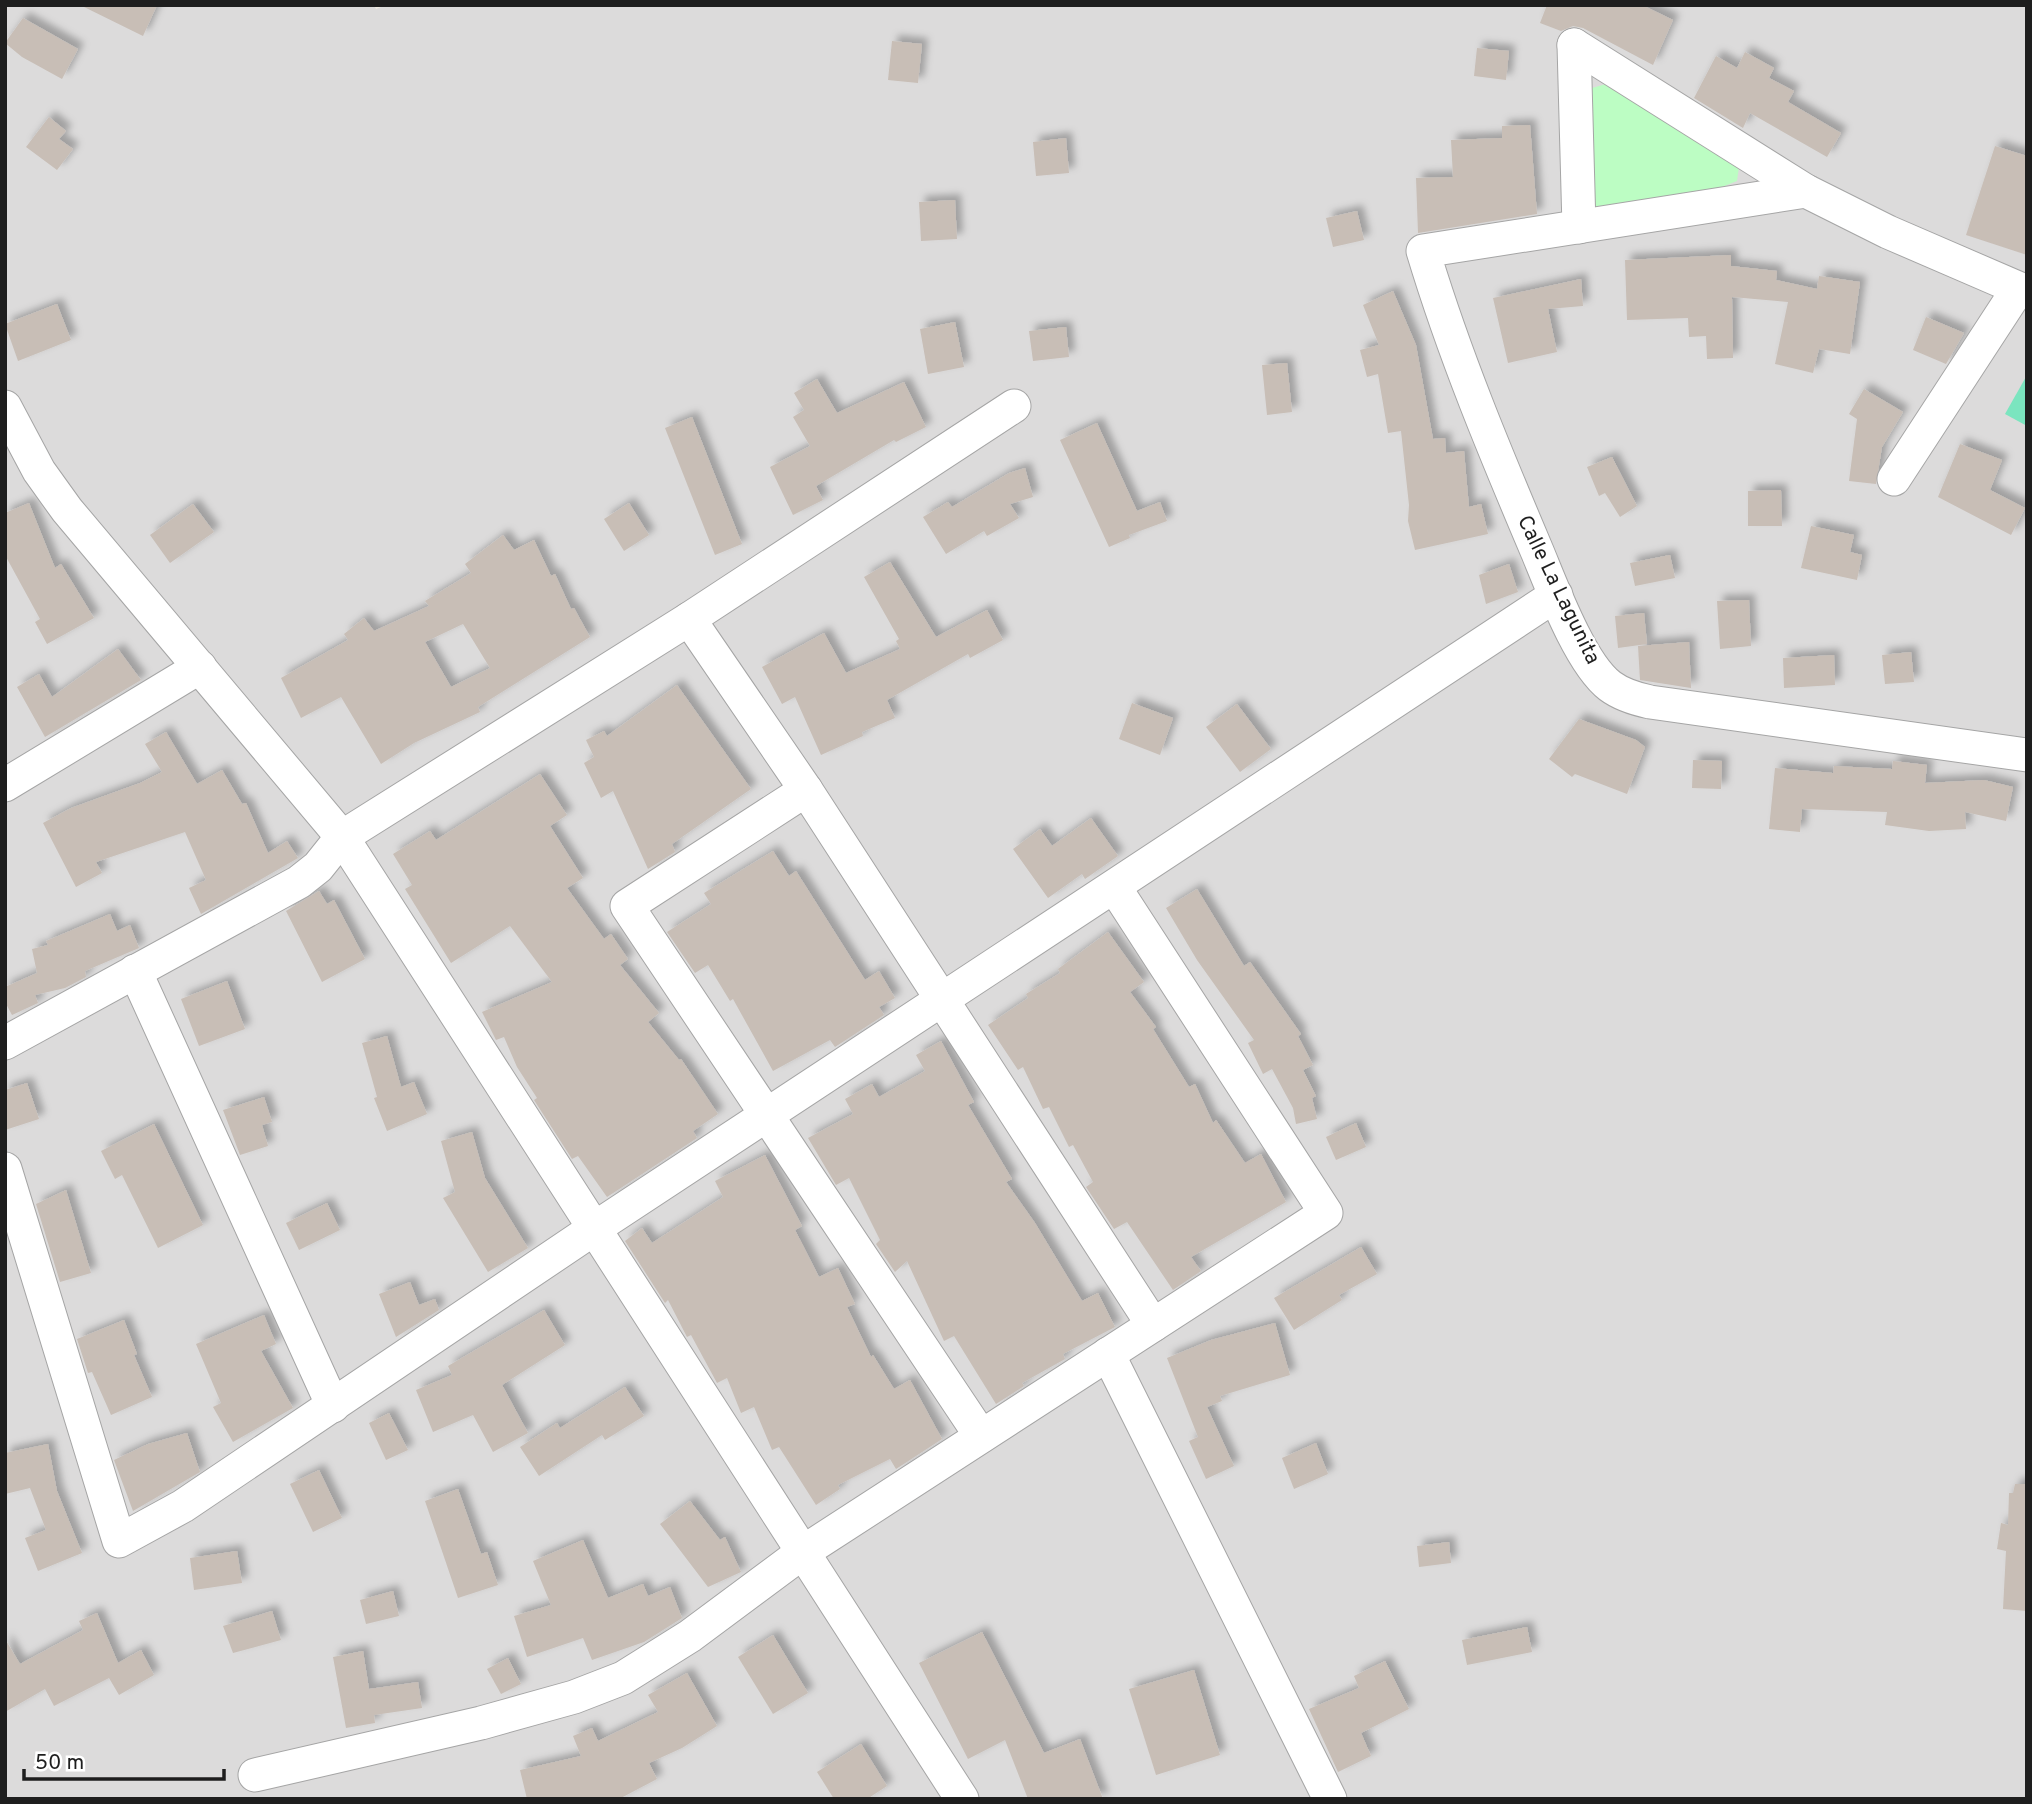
<svg xmlns="http://www.w3.org/2000/svg" width="2032" height="1804" font-family="Overpass,sans-serif">
	<defs>
		<filter id="shadow"><feDropShadow dx="6" dy="-6" stdDeviation="3.5" flood-color="#0004"/></filter>
	</defs>
	<rect width="100%" height="100%" fill="#f0ece3"/>
	<path fill="#dcdbdb" d="M 5,5 L 374,5 L 376,9 L 386,5 L 2027,5 L 2027,1799 L 5,1799 Z"/>
	<path fill="#bcfdc3" d="M 1606,84 L 1739,167 L 1737,181 L 1722,187 L 1593,209 L 1592,88 Z"/>
	<path fill="#7be5bf" d="M 2027,375 L 2027,426 L 2005,414 Z"/>
	<g fill="#c8beb6" fill-rule="evenodd" filter="url(#shadow)">
		<path d="M 80,5 L 157,5 L 143,36 Z"/>
		<path d="M 1547,5 L 1642,5 L 1673,20 L 1653,65 L 1583,28 L 1573,26 L 1561,31 L 1540,23 Z"/>
		<path d="M 23,18 L 78,49 L 62,79 L 22,57 L 5,43 Z"/>
		<path d="M 892,41 L 922,44 L 918,83 L 888,80 Z"/>
		<path d="M 1477,48 L 1509,51 L 1506,80 L 1474,76 Z"/>
		<path d="M 1745,52 L 1774,68 L 1769,78 L 1794,91 L 1788,102 L 1841,133 L 1827,157 L 1750,113 L 1743,128 L 1694,98 L 1716,56 L 1737,68 Z"/>
		<path d="M 49,117 L 66,131 L 59,139 L 73,149 L 57,170 L 26,147 Z"/>
		<path d="M 1530,125 L 1537,214 L 1418,233 L 1416,178 L 1453,177 L 1451,140 L 1502,138 L 1502,126 Z"/>
		<path d="M 1066,138 L 1069,173 L 1036,176 L 1033,142 Z"/>
		<path d="M 1995,146 L 2027,156 L 2027,255 L 1966,235 Z"/>
		<path d="M 955,200 L 957,239 L 921,241 L 919,202 Z"/>
		<path d="M 1357,211 L 1364,240 L 1333,247 L 1326,218 Z"/>
		<path d="M 1731,255 L 1731,266 L 1777,271 L 1776,280 L 1817,289 L 1819,276 L 1860,282 L 1850,354 L 1819,349 L 1813,373 L 1775,364 L 1788,302 L 1732,297 L 1733,358 L 1707,359 L 1706,336 L 1689,337 L 1688,318 L 1627,320 L 1625,260 Z"/>
		<path d="M 1581,279 L 1583,306 L 1548,309 L 1557,352 L 1508,363 L 1493,298 Z"/>
		<path d="M 1393,291 L 1416,345 L 1433,439 L 1445,438 L 1446,453 L 1464,451 L 1469,507 L 1481,504 L 1488,534 L 1415,550 L 1408,521 L 1409,505 L 1401,431 L 1388,433 L 1378,374 L 1367,377 L 1360,350 L 1379,345 L 1363,305 Z"/>
		<path d="M 57,304 L 71,340 L 18,361 L 5,324 Z"/>
		<path d="M 1926,317 L 1964,333 L 1946,364 L 1913,350 Z"/>
		<path d="M 955,322 L 964,367 L 928,374 L 920,329 Z"/>
		<path d="M 1066,327 L 1069,357 L 1033,361 L 1029,331 Z"/>
		<path d="M 1287,363 L 1292,412 L 1267,415 L 1262,365 Z"/>
		<path d="M 817,379 L 837,413 L 904,382 L 926,427 L 896,442 L 894,440 L 816,486 L 823,500 L 793,515 L 770,467 L 810,446 L 793,417 L 804,410 L 794,393 Z"/>
		<path d="M 1864,389 L 1903,412 L 1882,447 L 1876,484 L 1849,481 L 1857,419 L 1849,414 Z"/>
		<path d="M 692,417 L 742,544 L 715,555 L 665,428 Z"/>
		<path d="M 1097,423 L 1137,511 L 1160,502 L 1167,521 L 1129,535 L 1130,538 L 1109,547 L 1060,440 Z"/>
		<path d="M 1960,444 L 2002,460 L 1990,490 L 2025,508 L 2011,535 L 1938,497 Z"/>
		<path d="M 1612,457 L 1637,506 L 1620,517 L 1605,493 L 1599,496 L 1587,467 Z"/>
		<path d="M 1025,468 L 1033,497 L 1010,504 L 1019,518 L 987,536 L 984,531 L 946,554 L 923,517 L 948,502 L 952,507 L 1009,473 Z"/>
		<path d="M 1781,490 L 1782,526 L 1748,526 L 1748,491 Z"/>
		<path d="M 29,503 L 55,568 L 61,564 L 94,618 L 47,644 L 35,622 L 40,619 L 5,555 L 5,513 Z"/>
		<path d="M 629,503 L 649,535 L 624,551 L 604,519 Z"/>
		<path d="M 193,504 L 214,532 L 170,563 L 150,535 Z"/>
		<path d="M 1811,526 L 1854,535 L 1850,552 L 1862,555 L 1857,580 L 1801,568 Z"/>
		<path d="M 503,535 L 514,550 L 534,540 L 551,576 L 555,574 L 571,609 L 574,608 L 590,637 L 478,707 L 480,712 L 414,743 L 381,764 L 341,697 L 301,718 L 281,678 L 348,640 L 344,634 L 364,618 L 374,631 L 429,606 L 425,601 L 471,573 L 465,564 ZM 463,624 L 490,668 L 451,687 L 425,642 Z"/>
		<path d="M 1670,555 L 1675,578 L 1635,586 L 1630,563 Z"/>
		<path d="M 890,562 L 936,637 L 987,610 L 1003,640 L 970,658 L 968,654 L 887,700 L 895,718 L 862,732 L 863,736 L 821,755 L 795,697 L 782,704 L 762,667 L 824,633 L 846,673 L 900,649 L 896,641 L 899,639 L 864,577 Z"/>
		<path d="M 1509,564 L 1518,592 L 1486,604 L 1479,575 Z"/>
		<path d="M 1749,600 L 1751,646 L 1720,649 L 1717,601 Z"/>
		<path d="M 1644,613 L 1647,644 L 1618,648 L 1615,616 Z"/>
		<path d="M 1689,642 L 1691,688 L 1640,680 L 1638,646 Z"/>
		<path d="M 118,649 L 141,680 L 45,737 L 17,687 L 39,674 L 52,697 Z"/>
		<path d="M 1911,652 L 1914,682 L 1885,684 L 1882,655 Z"/>
		<path d="M 1834,655 L 1835,685 L 1784,688 L 1783,658 Z"/>
		<path d="M 677,685 L 751,789 L 672,844 L 675,852 L 648,869 L 613,791 L 601,798 L 584,763 L 594,757 L 586,740 L 604,731 L 607,736 Z"/>
		<path d="M 1132,703 L 1173,718 L 1160,755 L 1119,739 Z"/>
		<path d="M 1237,704 L 1271,749 L 1240,772 L 1206,727 Z"/>
		<path d="M 1579,719 L 1636,740 L 1645,747 L 1627,794 L 1575,774 L 1572,777 L 1549,759 Z"/>
		<path d="M 166,732 L 197,784 L 222,770 L 242,804 L 246,803 L 268,853 L 287,841 L 298,858 L 201,914 L 189,888 L 206,880 L 185,832 L 96,862 L 102,873 L 76,887 L 43,823 L 71,808 L 140,783 L 162,772 L 145,744 Z"/>
		<path d="M 1693,760 L 1722,761 L 1721,789 L 1692,788 Z"/>
		<path d="M 1893,761 L 1927,765 L 1925,783 L 1984,780 L 2013,787 L 2006,821 L 1965,812 L 1966,829 L 1929,831 L 1885,825 L 1887,812 L 1802,809 L 1800,832 L 1769,829 L 1775,768 L 1833,773 L 1834,766 L 1892,769 Z"/>
		<path d="M 540,774 L 567,815 L 550,826 L 583,878 L 567,888 L 604,939 L 611,934 L 628,959 L 620,965 L 659,1013 L 648,1022 L 679,1060 L 681,1059 L 718,1114 L 693,1131 L 697,1138 L 607,1197 L 578,1156 L 572,1159 L 534,1100 L 537,1098 L 517,1067 L 504,1037 L 496,1040 L 482,1012 L 552,982 L 510,926 L 451,963 L 405,889 L 412,885 L 393,854 L 430,831 L 436,840 Z"/>
		<path d="M 1091,818 L 1118,856 L 1085,879 L 1082,874 L 1048,898 L 1013,849 L 1040,829 L 1052,846 Z"/>
		<path d="M 773,851 L 789,876 L 796,871 L 865,980 L 879,971 L 895,998 L 879,1007 L 884,1015 L 835,1047 L 830,1040 L 773,1071 L 733,999 L 730,1001 L 708,965 L 695,973 L 667,932 L 711,904 L 704,893 Z"/>
		<path d="M 1197,889 L 1244,966 L 1250,962 L 1301,1034 L 1298,1036 L 1313,1065 L 1303,1070 L 1316,1096 L 1312,1098 L 1317,1119 L 1296,1124 L 1293,1108 L 1272,1069 L 1263,1074 L 1248,1043 L 1254,1040 L 1197,960 L 1166,908 Z"/>
		<path d="M 319,891 L 327,904 L 334,900 L 365,959 L 322,982 L 286,911 Z"/>
		<path d="M 110,914 L 117,931 L 130,925 L 139,948 L 85,971 L 86,977 L 65,988 L 35,995 L 38,1003 L 12,1015 L 5,1002 L 5,987 L 37,973 L 32,949 L 48,945 L 46,941 Z"/>
		<path d="M 1108,932 L 1144,982 L 1130,992 L 1156,1027 L 1153,1029 L 1189,1087 L 1195,1084 L 1213,1123 L 1216,1120 L 1245,1163 L 1261,1154 L 1286,1202 L 1191,1257 L 1201,1271 L 1173,1290 L 1127,1222 L 1114,1229 L 1086,1187 L 1093,1182 L 1073,1145 L 1069,1147 L 1049,1107 L 1043,1109 L 1023,1067 L 1018,1070 L 988,1025 L 1028,998 L 1026,994 L 1060,973 L 1058,969 Z"/>
		<path d="M 227,981 L 245,1029 L 199,1046 L 181,999 Z"/>
		<path d="M 387,1036 L 401,1087 L 414,1082 L 427,1114 L 387,1131 L 374,1098 L 377,1097 L 362,1043 Z"/>
		<path d="M 941,1041 L 974,1102 L 968,1105 L 1012,1179 L 1006,1182 L 1035,1223 L 1082,1301 L 1098,1293 L 1115,1327 L 1063,1354 L 1065,1359 L 1022,1383 L 1024,1386 L 996,1404 L 954,1336 L 944,1341 L 907,1261 L 895,1272 L 876,1244 L 880,1240 L 849,1178 L 836,1185 L 808,1138 L 853,1114 L 845,1099 L 872,1084 L 879,1097 L 925,1071 L 916,1055 Z"/>
		<path d="M 27,1083 L 39,1119 L 5,1130 L 5,1090 Z"/>
		<path d="M 264,1097 L 272,1122 L 262,1125 L 268,1146 L 240,1155 L 223,1110 Z"/>
		<path d="M 1356,1123 L 1366,1147 L 1336,1160 L 1326,1137 Z"/>
		<path d="M 154,1124 L 203,1225 L 158,1248 L 122,1175 L 115,1179 L 101,1151 Z"/>
		<path d="M 472,1132 L 485,1178 L 528,1248 L 488,1272 L 443,1198 L 455,1192 L 441,1141 Z"/>
		<path d="M 765,1155 L 802,1226 L 795,1230 L 819,1277 L 838,1268 L 855,1304 L 847,1307 L 871,1357 L 873,1355 L 894,1389 L 910,1380 L 942,1439 L 896,1469 L 890,1459 L 838,1485 L 840,1489 L 816,1505 L 779,1447 L 772,1450 L 754,1407 L 741,1413 L 727,1378 L 717,1383 L 691,1335 L 687,1337 L 668,1300 L 665,1303 L 625,1241 L 642,1228 L 652,1243 L 723,1197 L 715,1181 Z"/>
		<path d="M 66,1190 L 91,1273 L 60,1282 L 36,1204 Z"/>
		<path d="M 327,1203 L 340,1230 L 299,1250 L 286,1223 Z"/>
		<path d="M 1361,1247 L 1377,1274 L 1339,1295 L 1342,1300 L 1294,1330 L 1274,1298 Z"/>
		<path d="M 410,1282 L 419,1305 L 435,1299 L 439,1310 L 396,1337 L 379,1294 Z"/>
		<path d="M 544,1310 L 565,1345 L 502,1385 L 528,1433 L 493,1452 L 473,1415 L 433,1432 L 416,1390 L 452,1375 L 448,1366 Z"/>
		<path d="M 264,1315 L 276,1344 L 261,1351 L 293,1408 L 233,1442 L 213,1407 L 221,1403 L 196,1344 Z"/>
		<path d="M 124,1320 L 137,1354 L 134,1355 L 152,1397 L 111,1415 L 92,1372 L 88,1373 L 77,1339 Z"/>
		<path d="M 1275,1323 L 1290,1375 L 1220,1396 L 1222,1401 L 1207,1407 L 1234,1466 L 1206,1479 L 1189,1441 L 1198,1437 L 1167,1358 L 1211,1340 Z"/>
		<path d="M 625,1387 L 644,1416 L 605,1440 L 602,1435 L 539,1476 L 520,1447 L 557,1423 L 560,1428 Z"/>
		<path d="M 389,1413 L 408,1450 L 386,1460 L 369,1423 Z"/>
		<path d="M 187,1433 L 200,1472 L 133,1511 L 114,1460 L 148,1444 Z"/>
		<path d="M 1316,1443 L 1328,1474 L 1294,1489 L 1282,1458 Z"/>
		<path d="M 48,1444 L 57,1491 L 82,1553 L 38,1571 L 25,1538 L 46,1530 L 30,1488 L 5,1494 L 5,1453 Z"/>
		<path d="M 319,1470 L 342,1518 L 313,1532 L 290,1484 Z"/>
		<path d="M 2015,1484 L 2027,1484 L 2027,1611 L 2003,1609 L 2006,1551 L 1997,1549 L 2001,1523 L 2008,1525 L 2009,1493 L 2013,1493 Z"/>
		<path d="M 458,1489 L 481,1554 L 487,1552 L 498,1585 L 458,1598 L 425,1501 Z"/>
		<path d="M 690,1501 L 720,1540 L 725,1537 L 741,1572 L 708,1587 L 660,1524 Z"/>
		<path d="M 583,1540 L 608,1598 L 643,1584 L 648,1596 L 670,1587 L 682,1618 L 644,1642 L 592,1660 L 583,1638 L 527,1657 L 514,1616 L 551,1605 L 533,1561 Z"/>
		<path d="M 1449,1542 L 1451,1563 L 1419,1567 L 1417,1546 Z"/>
		<path d="M 237,1551 L 242,1583 L 194,1590 L 190,1558 Z"/>
		<path d="M 393,1591 L 399,1616 L 366,1624 L 360,1600 Z"/>
		<path d="M 272,1611 L 281,1640 L 233,1653 L 223,1626 Z"/>
		<path d="M 97,1613 L 118,1663 L 141,1650 L 154,1675 L 119,1695 L 109,1678 L 54,1706 L 45,1689 L 5,1712 L 5,1639 L 20,1664 L 83,1630 L 79,1621 Z"/>
		<path d="M 1527,1627 L 1532,1652 L 1467,1665 L 1462,1640 Z"/>
		<path d="M 982,1632 L 1044,1753 L 1080,1739 L 1103,1799 L 1028,1799 L 1005,1740 L 968,1759 L 919,1663 Z"/>
		<path d="M 773,1635 L 808,1693 L 773,1714 L 738,1657 Z"/>
		<path d="M 363,1651 L 369,1689 L 418,1682 L 422,1708 L 374,1715 L 375,1723 L 346,1728 L 333,1657 Z"/>
		<path d="M 508,1658 L 521,1684 L 501,1694 L 487,1669 Z"/>
		<path d="M 1385,1661 L 1409,1709 L 1361,1733 L 1371,1756 L 1338,1772 L 1309,1709 L 1359,1688 L 1354,1676 Z"/>
		<path d="M 1194,1670 L 1220,1755 L 1156,1775 L 1129,1689 Z"/>
		<path d="M 687,1673 L 717,1726 L 682,1748 L 649,1763 L 657,1779 L 619,1799 L 527,1799 L 520,1770 L 581,1756 L 573,1736 L 592,1728 L 598,1741 L 658,1712 L 648,1695 Z"/>
		<path d="M 861,1744 L 887,1786 L 867,1799 L 834,1799 L 817,1772 Z"/>
	</g>
	<g fill="none" stroke-linecap="round" stroke-linejoin="round">
		<g stroke="#a5a5a5" stroke-width="35">
			<g id="minor">
				<path d="M 1574,45 L 1806,191 L 1888,232 L 2027,292"/>
				<path d="M 1574,45 L 1579,227"/>
				<path d="M 1806,191 L 1423,251 C 1454,354 1495,452 1537,551 C 1552,587 1580,663 1610,686 C 1622,695 1636,699 1650,702 L 2027,755"/>
				<path d="M 5,407 L 39,471 L 67,510 L 342,837 L 962,1799"/>
				<path d="M 1894,479 L 2018,289"/>
				<path d="M 689,619 L 806,790 L 1153,1325"/>
				<path d="M 5,785 L 200,667"/>
				<path d="M 806,790 L 627,906 L 981,1436"/>
				<path d="M 135,971 L 333,1406"/>
				<path d="M 5,1043 L 299,882 L 318,867 L 342,837 L 689,619 L 1014,406"/>
				<path d="M 5,1169 L 119,1541 L 183,1506 L 595,1228 L 1556,595"/>
				<path d="M 1108,1354 L 1330,1799"/>
				<path d="M 255,1775 L 481,1723 L 574,1697 L 623,1678 L 690,1636 L 803,1552 L 1326,1213 L 1115,888"/>
			</g>
		</g>
		<use href="#minor" stroke="#fff" stroke-width="33"/>
	</g>
	<g text-anchor="middle" dominant-baseline="central" stroke-width="5" stroke-linejoin="round" paint-order="stroke">
		<g font-size="21" fill="#1e1e1e" stroke="#fff">
			<text transform="translate(1558 590) rotate(64)">Calle La Lagunita</text>
		</g>
	</g>
	<rect width="2032" height="1804" fill="none" stroke="#1e1e1e" stroke-width="14"/>
	<path d="M24 1769v10h200v-10" fill="none" stroke="#1e1e1e" stroke-width="3.5"/>
	<text x="35" y="1769" font-size="21" fill="#1e1e1e" stroke="#ffffff" stroke-width="5" paint-order="stroke">50 m</text>
</svg>
